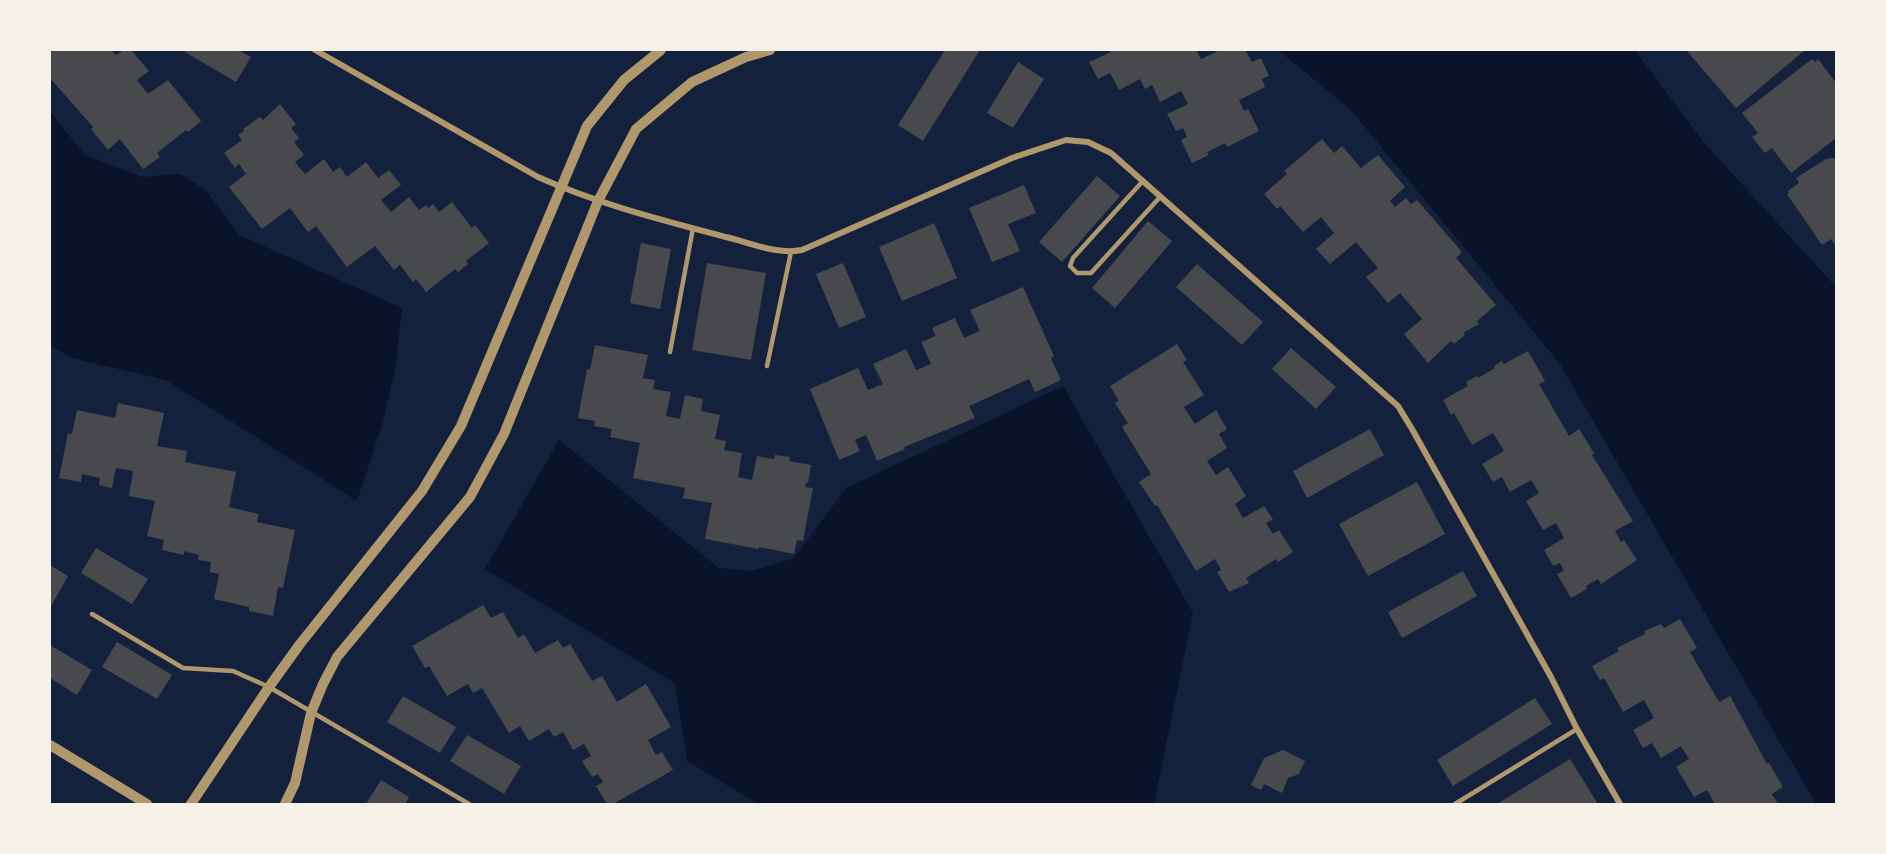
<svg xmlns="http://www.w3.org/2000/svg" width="1886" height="854" font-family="Raleway,sans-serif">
	<rect width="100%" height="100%" fill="#14213d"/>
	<g fill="#0b132b">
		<path d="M 1278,50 L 1635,50 L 1705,144 L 1836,287 L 1836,804 L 1816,804 L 1560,364 L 1350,109 Z"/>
		<path d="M 50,112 L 85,155 L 143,177 L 180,174 L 206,190 L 239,235 L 402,308 L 396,364 L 383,422 L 357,501 L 166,380 L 71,358 L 50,345 Z"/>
		<path d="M 1063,386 L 1193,613 L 1154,804 L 758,804 L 687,761 L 675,683 L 485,569 L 559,440 L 719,568 L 752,571 L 794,558 L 846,488 Z"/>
	</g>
	<g fill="#48494c">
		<path d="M 50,50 L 111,50 L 116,55 L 124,50 L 131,50 L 149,71 L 137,80 L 148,94 L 168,80 L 201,121 L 188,132 L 186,130 L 157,153 L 160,157 L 143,169 L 120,139 L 108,150 L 91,129 L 93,127 L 50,78 Z"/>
		<path d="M 187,50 L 238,50 L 251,57 L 236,82 L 185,52 Z"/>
		<path d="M 945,50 L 980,50 L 923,141 L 898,125 Z"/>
		<path d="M 1110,50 L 1196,50 L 1201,59 L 1220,50 L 1245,50 L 1252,62 L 1261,58 L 1269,76 L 1262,79 L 1265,87 L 1239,100 L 1244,111 L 1248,109 L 1259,131 L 1227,147 L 1225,143 L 1207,152 L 1209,155 L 1192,163 L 1181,140 L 1187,137 L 1183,128 L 1176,131 L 1167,114 L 1188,104 L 1181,91 L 1160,102 L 1152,85 L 1145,89 L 1140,79 L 1119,90 L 1110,73 L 1098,79 L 1089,62 L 1111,52 Z"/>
		<path d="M 1686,50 L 1805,50 L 1736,108 Z"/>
		<path d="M 1812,59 L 1815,62 L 1818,59 L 1836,83 L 1836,138 L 1791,173 L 1772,148 L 1765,153 L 1752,137 L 1758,133 L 1742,113 Z"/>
		<path d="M 1018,62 L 1044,79 L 1013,128 L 987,113 Z"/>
		<path d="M 280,104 L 296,124 L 291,128 L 299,138 L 294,142 L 304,155 L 295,162 L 305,174 L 324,159 L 333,172 L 340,167 L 347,177 L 366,162 L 378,178 L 389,170 L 401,185 L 381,200 L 391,212 L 409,197 L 419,210 L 426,205 L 428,208 L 433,204 L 439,212 L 452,202 L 472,228 L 475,225 L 489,243 L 466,261 L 468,264 L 458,272 L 455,269 L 426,292 L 416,279 L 413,282 L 400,265 L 394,270 L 375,246 L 347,267 L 316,226 L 308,232 L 290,208 L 262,229 L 229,187 L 246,174 L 239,164 L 235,168 L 224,153 L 242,140 L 238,135 L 244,131 L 243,129 L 260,117 L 263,120 Z"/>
		<path d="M 1322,139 L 1334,153 L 1342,146 L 1361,168 L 1378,155 L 1405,187 L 1390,201 L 1395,207 L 1406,198 L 1411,204 L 1417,200 L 1462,252 L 1456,258 L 1496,305 L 1477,321 L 1479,324 L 1463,333 L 1465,335 L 1454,344 L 1451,341 L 1428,363 L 1404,334 L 1422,319 L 1400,293 L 1388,303 L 1366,277 L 1378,268 L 1356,242 L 1330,264 L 1316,249 L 1334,233 L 1321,217 L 1303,232 L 1280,206 L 1277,209 L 1264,194 L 1287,174 L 1284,171 Z"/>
		<path d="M 1831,158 L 1836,158 L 1836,247 L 1831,239 L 1822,245 L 1787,194 L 1789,193 L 1788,191 L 1799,183 L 1796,178 L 1826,159 Z"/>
		<path d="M 1097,176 L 1120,196 L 1062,262 L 1039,242 Z"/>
		<path d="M 1024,185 L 1036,213 L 1008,224 L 1020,251 L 992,262 L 969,208 Z"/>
		<path d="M 1148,221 L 1172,241 L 1115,308 L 1092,288 Z"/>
		<path d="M 934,223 L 957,278 L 902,301 L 879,247 Z"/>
		<path d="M 641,243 L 671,249 L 660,309 L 630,303 Z"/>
		<path d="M 707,263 L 766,273 L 751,360 L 692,350 Z"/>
		<path d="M 843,263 L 866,317 L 839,328 L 816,274 Z"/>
		<path d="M 1197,264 L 1263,322 L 1242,345 L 1176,287 Z"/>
		<path d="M 1023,287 L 1054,356 L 1051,358 L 1061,380 L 1035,392 L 1029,379 L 969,406 L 975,418 L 904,447 L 905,449 L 877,461 L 866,435 L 855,440 L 860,451 L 839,460 L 810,389 L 858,368 L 868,390 L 883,384 L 873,364 L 906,349 L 916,370 L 931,364 L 921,342 L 936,336 L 932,328 L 955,318 L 964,338 L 980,331 L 970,310 Z"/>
		<path d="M 1177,344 L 1187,360 L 1183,362 L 1204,395 L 1184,407 L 1195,424 L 1216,410 L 1227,429 L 1219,434 L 1227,448 L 1207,461 L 1216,475 L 1228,467 L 1246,496 L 1235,504 L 1243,518 L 1264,506 L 1273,519 L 1266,523 L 1273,534 L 1279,530 L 1293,552 L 1278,562 L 1276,559 L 1246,578 L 1249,583 L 1229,592 L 1217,572 L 1221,570 L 1215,559 L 1196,571 L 1157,505 L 1155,506 L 1139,482 L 1151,474 L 1122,427 L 1128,423 L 1115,403 L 1119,401 L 1110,386 Z"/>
		<path d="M 595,345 L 648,355 L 643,378 L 655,380 L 653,389 L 671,392 L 666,416 L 680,419 L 685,395 L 703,399 L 701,411 L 720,415 L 715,439 L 726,441 L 724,450 L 742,453 L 738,477 L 752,480 L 757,456 L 774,459 L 775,455 L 790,457 L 789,461 L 811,465 L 808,483 L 806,483 L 805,487 L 813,488 L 803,541 L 797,540 L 794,554 L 759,547 L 759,549 L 705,539 L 712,503 L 683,498 L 685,488 L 633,478 L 640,443 L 610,437 L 612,429 L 594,426 L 595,421 L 578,418 L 587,369 L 590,370 Z"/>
		<path d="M 1291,348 L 1336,387 L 1316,409 L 1272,369 Z"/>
		<path d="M 1528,351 L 1545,381 L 1539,384 L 1569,436 L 1579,429 L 1594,453 L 1592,455 L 1633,521 L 1615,531 L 1621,542 L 1624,540 L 1637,560 L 1601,584 L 1598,579 L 1586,586 L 1587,589 L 1571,598 L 1557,574 L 1564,571 L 1560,563 L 1553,566 L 1544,550 L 1564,538 L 1556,523 L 1543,530 L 1526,501 L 1539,493 L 1531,480 L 1510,492 L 1502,477 L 1493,482 L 1482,464 L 1504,451 L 1493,433 L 1472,445 L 1454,413 L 1451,415 L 1443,400 L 1468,386 L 1466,382 L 1477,376 L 1478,378 L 1495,368 L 1494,366 L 1502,361 L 1504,364 Z"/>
		<path d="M 118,403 L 164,413 L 157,446 L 187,451 L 185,462 L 236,472 L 229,507 L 259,514 L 257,522 L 295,530 L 283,588 L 278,587 L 273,616 L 249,611 L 249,607 L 214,599 L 219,574 L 210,572 L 211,562 L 198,560 L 199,555 L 184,551 L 184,555 L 162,550 L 164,540 L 147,536 L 155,501 L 129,496 L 133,471 L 116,468 L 112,488 L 99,485 L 100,478 L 82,474 L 81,482 L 59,478 L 68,433 L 72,434 L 77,410 L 115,418 Z"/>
		<path d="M 1370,429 L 1384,455 L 1307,498 L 1293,471 Z"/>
		<path d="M 1417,482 L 1445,534 L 1368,576 L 1339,524 Z"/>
		<path d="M 96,548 L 148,579 L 132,604 L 81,573 Z"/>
		<path d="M 50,565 L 68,576 L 50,608 Z"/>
		<path d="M 1463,571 L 1477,596 L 1402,638 L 1388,612 Z"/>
		<path d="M 483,605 L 491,618 L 503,612 L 518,638 L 524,634 L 535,653 L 558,640 L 563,648 L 570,644 L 592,681 L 602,676 L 617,702 L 646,684 L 671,727 L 648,740 L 656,755 L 662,752 L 673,770 L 613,804 L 607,804 L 596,786 L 603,782 L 598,774 L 592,777 L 582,761 L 591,756 L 584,744 L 573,750 L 563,732 L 554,737 L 549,729 L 529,741 L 520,726 L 509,733 L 482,688 L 473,693 L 468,684 L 447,696 L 429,666 L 425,668 L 412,646 Z"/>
		<path d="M 1680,619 L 1697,648 L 1690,652 L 1719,702 L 1730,696 L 1767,764 L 1769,763 L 1783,787 L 1772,794 L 1778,804 L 1715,804 L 1707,790 L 1694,797 L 1676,767 L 1689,759 L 1681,746 L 1661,758 L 1652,743 L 1643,748 L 1633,730 L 1654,718 L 1644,700 L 1623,712 L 1604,678 L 1600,680 L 1592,666 L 1619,651 L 1617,648 L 1645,634 L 1644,631 L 1661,624 L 1664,628 Z"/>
		<path d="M 117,642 L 172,675 L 157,699 L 102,667 Z"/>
		<path d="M 50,645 L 92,670 L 77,695 L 50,678 Z"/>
		<path d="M 403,696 L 456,727 L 440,753 L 387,722 Z"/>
		<path d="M 1535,698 L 1552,724 L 1453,786 L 1437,760 Z"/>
		<path d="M 467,735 L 521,766 L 504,794 L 450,761 Z"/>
		<path d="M 1283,750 L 1305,761 L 1299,774 L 1288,778 L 1282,793 L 1264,784 L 1261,790 L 1251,785 L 1264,758 Z"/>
		<path d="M 1570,759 L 1598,804 L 1497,804 Z"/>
		<path d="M 381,780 L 409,797 L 405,804 L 366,804 Z"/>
	</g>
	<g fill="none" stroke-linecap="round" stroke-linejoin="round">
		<g stroke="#b1986c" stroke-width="4.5">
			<path d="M 1142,182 L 1073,258 L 1070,266 L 1077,273 L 1091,273 L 1160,197"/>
			<path d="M 670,352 L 693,228"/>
			<path d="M 767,366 L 791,252"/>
			<path d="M 92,614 L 183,668 L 233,671 L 269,687 L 469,804"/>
			<path d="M 1455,804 L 1577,729"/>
		</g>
		<path stroke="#b1986c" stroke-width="6" d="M 315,50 L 538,177 C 598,204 662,220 726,237 C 752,243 776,255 802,250 L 1012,158 L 1066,140 L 1088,142 L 1111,153 L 1398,406 L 1412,429 L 1551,677 L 1577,729 L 1620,804"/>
		<g stroke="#b1986c" stroke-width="10">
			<path d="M 50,745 L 147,804"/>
			<path d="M 191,804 L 269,687 L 300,644 L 422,491 L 461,426 L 587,126 L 624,80 L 661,50"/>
			<path d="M 285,804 L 295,783 L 311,713 L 323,684 L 337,657 L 470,497 L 504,434 L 598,201 L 636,129 L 692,82 L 746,57 L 770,50"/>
		</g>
	</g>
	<rect width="1886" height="854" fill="none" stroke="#f6f1e7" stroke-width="102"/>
</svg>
